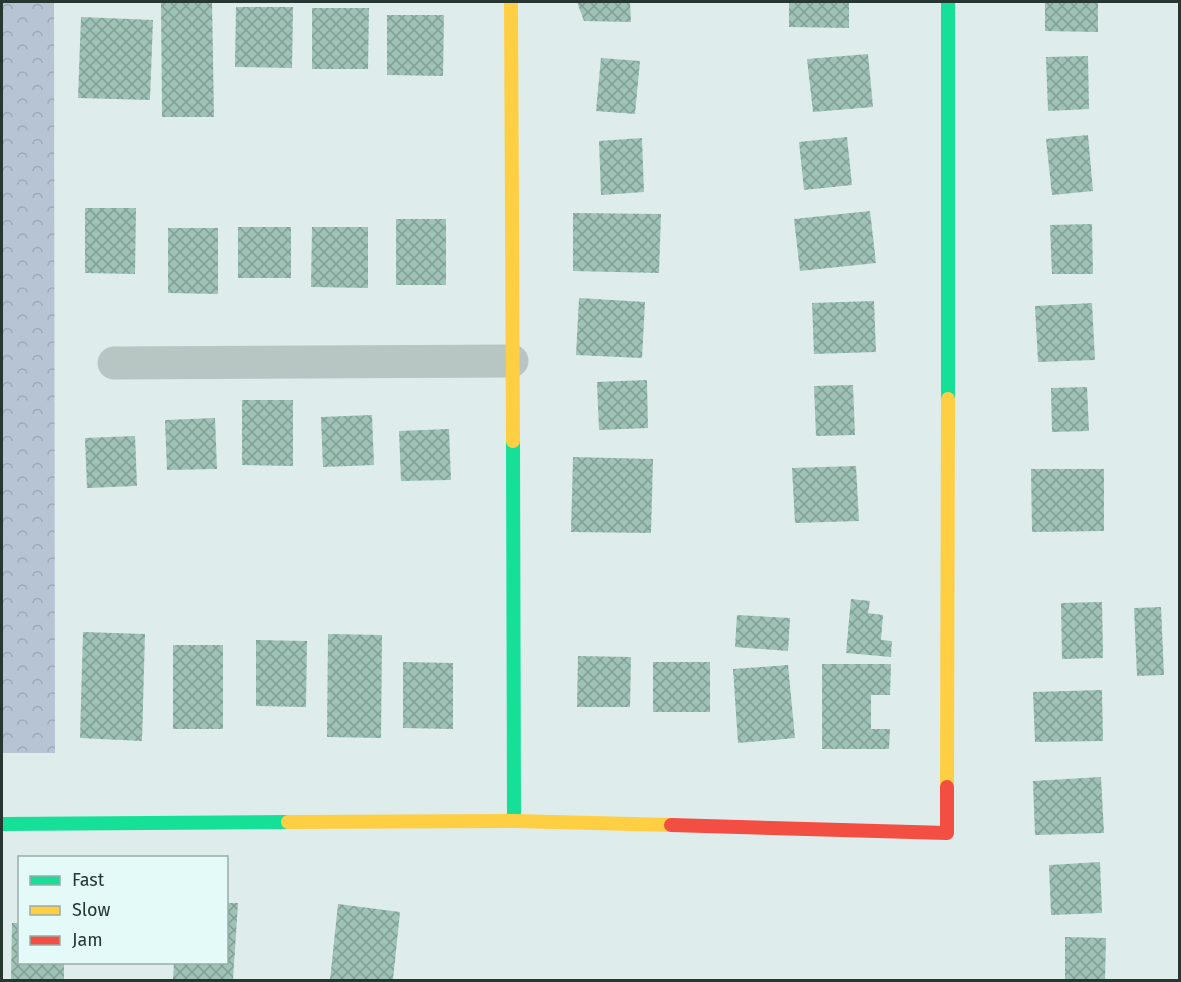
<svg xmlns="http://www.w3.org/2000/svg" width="1181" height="982" font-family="'Fira Sans',sans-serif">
	<defs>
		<pattern id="park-crowns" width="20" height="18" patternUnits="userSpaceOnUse" patternTransform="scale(1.5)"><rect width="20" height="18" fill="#b7c4d4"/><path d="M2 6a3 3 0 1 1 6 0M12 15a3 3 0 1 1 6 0" fill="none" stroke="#9da9b6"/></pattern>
		<pattern id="building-cross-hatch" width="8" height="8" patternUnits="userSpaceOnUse" patternTransform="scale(1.5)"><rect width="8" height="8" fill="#9ec2b6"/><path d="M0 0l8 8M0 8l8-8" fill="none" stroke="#819e95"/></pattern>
	</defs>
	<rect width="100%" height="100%" fill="#deedeb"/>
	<path fill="url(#park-crowns)" d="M 2,2 L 54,2 L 55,753 L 2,753 Z"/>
	<g fill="url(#building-cross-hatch)">
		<path d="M 161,2 L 212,2 L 214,117 L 162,117 Z"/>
		<path d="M 577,2 L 630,2 L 631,22 L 584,21 Z"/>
		<path d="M 789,2 L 849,2 L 849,28 L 789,27 Z"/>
		<path d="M 1045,2 L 1098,2 L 1098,32 L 1045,31 Z"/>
		<path d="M 236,7 L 293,7 L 292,68 L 235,67 Z"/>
		<path d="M 312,8 L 369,8 L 368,69 L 312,69 Z"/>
		<path d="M 387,15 L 444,15 L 443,76 L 387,75 Z"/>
		<path d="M 81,17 L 153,20 L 150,100 L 78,98 Z"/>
		<path d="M 868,54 L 873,107 L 813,112 L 807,59 Z"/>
		<path d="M 1088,56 L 1089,109 L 1048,111 L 1046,57 Z"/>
		<path d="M 601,58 L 640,61 L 635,114 L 596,111 Z"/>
		<path d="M 1088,135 L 1093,191 L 1052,195 L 1046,139 Z"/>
		<path d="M 847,137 L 852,185 L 804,190 L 799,142 Z"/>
		<path d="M 642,138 L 644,192 L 601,195 L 599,141 Z"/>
		<path d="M 85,208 L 136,208 L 135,274 L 85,273 Z"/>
		<path d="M 870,211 L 876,263 L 800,271 L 794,219 Z"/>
		<path d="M 573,213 L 661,214 L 659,273 L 573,271 Z"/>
		<rect x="396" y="219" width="50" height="66"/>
		<path d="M 1092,224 L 1093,274 L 1052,274 L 1050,225 Z"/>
		<rect x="238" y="227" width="53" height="51"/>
		<path d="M 312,227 L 368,227 L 368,288 L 311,287 Z"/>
		<path d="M 168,228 L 218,228 L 218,294 L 168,293 Z"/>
		<path d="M 579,298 L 645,302 L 642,358 L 576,355 Z"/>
		<path d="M 874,301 L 876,352 L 814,354 L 812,303 Z"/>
		<path d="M 1092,303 L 1095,360 L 1038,362 L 1035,306 Z"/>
		<path d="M 647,380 L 648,428 L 599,430 L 597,382 Z"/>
		<path d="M 853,385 L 855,435 L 816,436 L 814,386 Z"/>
		<path d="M 1087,387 L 1089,431 L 1052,432 L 1051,388 Z"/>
		<path d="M 242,400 L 293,400 L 293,466 L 242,465 Z"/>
		<path d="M 372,415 L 374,465 L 323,467 L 321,417 Z"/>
		<path d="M 215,418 L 217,469 L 167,470 L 165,420 Z"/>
		<path d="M 449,429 L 451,480 L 401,481 L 399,431 Z"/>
		<path d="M 135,436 L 137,486 L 87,488 L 85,438 Z"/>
		<path d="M 573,457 L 653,459 L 651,533 L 571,532 Z"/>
		<path d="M 856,466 L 859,521 L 795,523 L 792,468 Z"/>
		<path d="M 1031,469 L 1104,469 L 1104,531 L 1032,532 Z"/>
		<path d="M 851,599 L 870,601 L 868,613 L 883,615 L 881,640 L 892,641 L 891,657 L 846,653 Z"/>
		<path d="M 1102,602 L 1103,658 L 1062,659 L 1061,603 Z"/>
		<path d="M 1161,607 L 1164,675 L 1137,676 L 1134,608 Z"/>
		<path d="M 737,615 L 790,618 L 788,651 L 735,647 Z"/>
		<path d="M 83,632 L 145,634 L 142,741 L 80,738 Z"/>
		<path d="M 328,634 L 382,635 L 381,738 L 327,737 Z"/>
		<path d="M 256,640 L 307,641 L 306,707 L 256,706 Z"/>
		<rect x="173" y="645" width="50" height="84"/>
		<path d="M 578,656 L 631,657 L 630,707 L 577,707 Z"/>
		<path d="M 403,662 L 453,663 L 453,729 L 403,728 Z"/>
		<rect x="653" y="662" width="57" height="50"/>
		<path d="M 822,664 L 891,664 L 890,695 L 871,695 L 871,729 L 890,729 L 889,749 L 822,749 Z"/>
		<path d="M 788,665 L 795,738 L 738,743 L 733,669 Z"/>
		<path d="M 1102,690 L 1103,741 L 1035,742 L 1033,692 Z"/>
		<path d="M 1101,777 L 1104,833 L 1035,835 L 1033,781 Z"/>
		<path d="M 1100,862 L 1102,913 L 1051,915 L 1049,865 Z"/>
		<path d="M 226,903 L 238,903 L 233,980 L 173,980 L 174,962 L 226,962 Z"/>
		<path d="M 338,904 L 400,912 L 393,980 L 330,980 Z"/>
		<path d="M 12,923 L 20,923 L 20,962 L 64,962 L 64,980 L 11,980 Z"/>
		<path d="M 1065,937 L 1106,938 L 1105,980 L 1065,980 Z"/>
	</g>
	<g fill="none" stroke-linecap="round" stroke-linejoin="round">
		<path stroke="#b7c5c3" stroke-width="33" d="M 114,363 L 512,361"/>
		<g stroke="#16e098" stroke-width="14">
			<path d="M 948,399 L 948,2"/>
			<path d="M 513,441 L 514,821"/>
			<path d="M 2,824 L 288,822"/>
		</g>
		<g stroke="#ffcf43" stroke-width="14">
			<path d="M 511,2 L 513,441"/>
			<path d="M 947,787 L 948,399"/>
			<path d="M 288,822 L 514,821 L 671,825"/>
		</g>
		<path stroke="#f24e42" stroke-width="14" d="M 671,825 L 947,833 L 947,787"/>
	</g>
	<rect width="1181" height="982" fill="none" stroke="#263631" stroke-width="6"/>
	<rect x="18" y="856" width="210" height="108" fill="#e4faf8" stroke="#98aca8" stroke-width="1.5"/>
	<rect x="30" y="876" width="30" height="9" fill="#16e098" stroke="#98aca8" stroke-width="1.5"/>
	<text x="72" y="886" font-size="18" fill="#263631">Fast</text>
	<rect x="30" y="906" width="30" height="9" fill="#ffcf43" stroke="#98aca8" stroke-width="1.5"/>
	<text x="72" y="916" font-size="18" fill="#263631">Slow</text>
	<rect x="30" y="936" width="30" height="9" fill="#f24e42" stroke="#98aca8" stroke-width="1.5"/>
	<text x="72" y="946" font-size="18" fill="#263631">Jam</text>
</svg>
